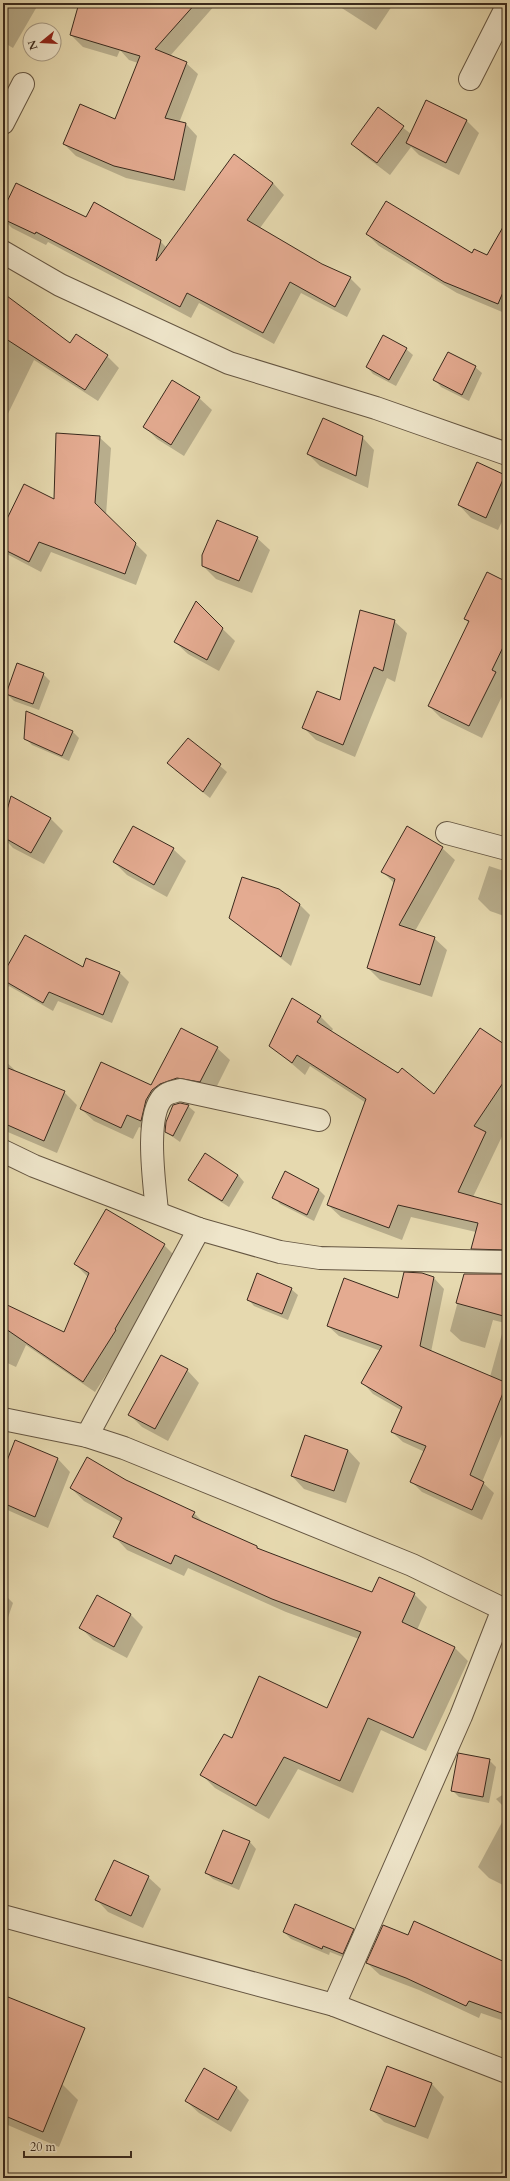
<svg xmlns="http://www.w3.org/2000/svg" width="510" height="2181" font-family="Cardo,serif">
	<rect width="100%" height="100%" fill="#e6d9af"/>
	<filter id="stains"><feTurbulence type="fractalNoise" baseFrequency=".005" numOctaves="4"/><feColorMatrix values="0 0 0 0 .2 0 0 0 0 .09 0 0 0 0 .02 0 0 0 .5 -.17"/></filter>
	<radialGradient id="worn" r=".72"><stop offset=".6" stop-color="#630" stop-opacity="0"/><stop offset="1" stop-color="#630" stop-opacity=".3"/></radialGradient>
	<g fill="#0003">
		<path d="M 3,3 L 39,3 L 13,48 L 3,42 Z"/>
		<path d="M 80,3 L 216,4 L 170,56 L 186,63 L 198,74 L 179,123 L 186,124 L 197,136 L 185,191 L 126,178 L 76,156 L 64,144 L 115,120 L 138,63 L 129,60 L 120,50 L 117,57 L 83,47 L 71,35 Z"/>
		<path d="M 334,3 L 394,3 L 376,30 Z"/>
		<path d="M 427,101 L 467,121 L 479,133 L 459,175 L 419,155 L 411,147 L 390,175 L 365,156 L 352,144 L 378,108 L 411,134 Z"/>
		<path d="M 273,183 L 284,195 L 260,228 L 322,265 L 350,278 L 361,289 L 347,317 L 301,293 L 274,344 L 199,303 L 191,318 L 48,242 L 46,245 L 12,228 L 3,219 L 3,212 L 86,218 L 160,241 L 167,248 Z"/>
		<path d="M 507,222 L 507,314 L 457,293 L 379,246 L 367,234 L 488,256 Z"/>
		<path d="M 3,316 L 71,345 L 107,356 L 119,368 L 98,401 L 34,360 L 3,424 Z"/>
		<path d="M 406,349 L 413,355 L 396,386 L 373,374 L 367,367 Z"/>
		<path d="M 475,367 L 482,373 L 469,401 L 441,387 L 435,380 Z"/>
		<path d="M 199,398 L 212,410 L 184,456 L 157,439 L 145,427 Z"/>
		<path d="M 99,437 L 111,448 L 106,515 L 147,555 L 136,585 L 51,552 L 41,572 L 3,552 L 3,529 L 55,500 Z"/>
		<path d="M 362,437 L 374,450 L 368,488 L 320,466 L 308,454 Z"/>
		<path d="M 477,464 L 507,478 L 507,511 L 498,530 L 471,518 L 459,505 Z"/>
		<path d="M 257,538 L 270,550 L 252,593 L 216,579 L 203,566 Z"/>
		<path d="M 507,583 L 507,677 L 504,682 L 507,686 L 482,738 L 441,718 L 429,706 L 469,623 L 465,619 Z"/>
		<path d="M 196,603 L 235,641 L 219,671 L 188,654 L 175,642 Z"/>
		<path d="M 394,621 L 407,633 L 395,682 L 387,678 L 355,757 L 316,740 L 304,728 L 341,702 Z"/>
		<path d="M 43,674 L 50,681 L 39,710 L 14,701 L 7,694 Z"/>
		<path d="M 72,731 L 79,738 L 69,761 L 32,745 L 25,738 Z"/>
		<path d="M 189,739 L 227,772 L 210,798 L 175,770 Z"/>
		<path d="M 50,818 L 63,831 L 44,864 L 13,848 L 3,837 L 3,828 Z"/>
		<path d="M 442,848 L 455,860 L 415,931 L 434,938 L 447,950 L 432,997 L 380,980 L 368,968 L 394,883 L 383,872 Z"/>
		<path d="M 173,849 L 186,861 L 167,897 L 127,875 L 114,862 Z"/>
		<path d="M 489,866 L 507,872 L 507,917 L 490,911 L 478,899 Z"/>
		<path d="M 280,891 L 300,905 L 310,915 L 291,966 L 241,927 L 231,917 Z"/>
		<path d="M 87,959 L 120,973 L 129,982 L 112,1023 L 58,1001 L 53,1011 L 9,986 L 3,993 L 3,970 L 5,972 L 83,968 Z"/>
		<path d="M 292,999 L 321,1017 L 333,1029 L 331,1032 L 435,1095 L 507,1054 L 507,1126 L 473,1197 L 507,1207 L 507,1261 L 485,1261 L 472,1248 L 476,1232 L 411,1217 L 402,1240 L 341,1217 L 328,1205 L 366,1103 L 310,1066 L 305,1075 L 270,1045 Z"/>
		<path d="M 217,1048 L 230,1060 L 213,1094 L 176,1094 L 153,1133 L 139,1127 L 133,1139 L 94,1121 L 81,1109 L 152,1087 Z"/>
		<path d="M 3,1059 L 18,1073 L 64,1092 L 77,1105 L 57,1153 L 3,1130 Z"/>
		<path d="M 175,1105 L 188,1106 L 195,1112 L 180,1142 L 166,1132 L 170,1112 Z"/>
		<path d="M 286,1173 L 319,1190 L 325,1196 L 314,1221 L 280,1204 L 274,1197 Z"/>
		<path d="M 238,1175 L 244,1182 L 229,1207 L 196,1186 L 190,1179 Z"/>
		<path d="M 164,1245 L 175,1256 L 125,1341 L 127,1342 L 95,1392 L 26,1345 L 16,1367 L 3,1361 L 3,1304 L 65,1333 L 88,1277 L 75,1264 Z"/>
		<path d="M 465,1275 L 507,1280 L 507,1422 L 482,1482 L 494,1493 L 482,1520 L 422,1492 L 412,1482 L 425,1452 L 403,1442 L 392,1432 L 401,1410 L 373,1394 L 363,1383 L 381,1351 L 339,1336 L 328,1326 L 399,1299 L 434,1278 L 444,1289 L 431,1352 L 490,1377 L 505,1323 L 493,1320 L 485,1348 L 461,1341 L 450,1331 Z"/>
		<path d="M 291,1289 L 298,1295 L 288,1320 L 254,1306 L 248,1299 Z"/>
		<path d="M 187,1370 L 199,1383 L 168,1441 L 142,1427 L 130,1415 Z"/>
		<path d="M 16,1442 L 58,1459 L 70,1472 L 48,1528 L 3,1508 L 3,1457 L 9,1458 Z"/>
		<path d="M 348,1450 L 360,1463 L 346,1503 L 304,1489 L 292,1476 Z"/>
		<path d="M 126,1481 L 194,1513 L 205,1524 L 257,1547 L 261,1551 L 373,1594 L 414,1594 L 427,1607 L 417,1630 L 455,1648 L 468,1661 L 426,1751 L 381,1730 L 353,1793 L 298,1769 L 269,1819 L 215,1788 L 202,1775 L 232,1739 L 328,1709 L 359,1639 L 286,1612 L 188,1568 L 184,1576 L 127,1550 L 114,1536 L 121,1522 L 84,1501 L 71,1488 Z"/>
		<path d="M 3,1593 L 13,1603 L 3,1632 Z"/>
		<path d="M 98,1596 L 131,1615 L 143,1627 L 127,1658 L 93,1640 L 80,1627 Z"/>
		<path d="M 489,1760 L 496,1767 L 489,1803 L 459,1797 L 452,1790 Z"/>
		<path d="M 507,1792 L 507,1810 L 496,1799 Z"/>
		<path d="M 507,1813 L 507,1887 L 489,1878 L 478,1867 Z"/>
		<path d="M 223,1831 L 250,1842 L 256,1849 L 239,1890 L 213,1879 L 206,1873 Z"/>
		<path d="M 148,1877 L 161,1889 L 143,1928 L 108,1912 L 96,1899 Z"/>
		<path d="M 353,1930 L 360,1937 L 350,1960 L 330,1952 L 329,1955 L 291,1939 L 284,1932 Z"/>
		<path d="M 408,1936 L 507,1964 L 507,2022 L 481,2013 L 479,2018 L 419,1990 L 380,1975 L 367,1963 Z"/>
		<path d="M 3,2062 L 62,2084 L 78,2100 L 59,2147 L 3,2123 Z"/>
		<path d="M 204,2069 L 237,2088 L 249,2100 L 231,2132 L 199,2113 L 186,2101 Z"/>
		<path d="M 432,2084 L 444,2097 L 428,2139 L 384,2122 L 372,2110 Z"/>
	</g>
	<g fill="#e4ab91" stroke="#3a2a1d">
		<path d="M 79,3 L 196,3 L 155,49 L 187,62 L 165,118 L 186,123 L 174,180 L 114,166 L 63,144 L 80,104 L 115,119 L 140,56 L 70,35 Z"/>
		<path d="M 426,100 L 467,120 L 446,163 L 406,143 Z"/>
		<path d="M 378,107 L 404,126 L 377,163 L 351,144 Z"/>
		<path d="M 234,154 L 273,183 L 247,220 L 322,264 L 351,277 L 335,307 L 290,282 L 263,333 L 187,293 L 180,307 L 36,232 L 35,234 L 3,219 L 3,210 L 16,183 L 86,217 L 94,202 L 161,240 L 156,261 Z"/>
		<path d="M 386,201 L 472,253 L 474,249 L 487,255 L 507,220 L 507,283 L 498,304 L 444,282 L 366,234 Z"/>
		<path d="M 3,293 L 70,343 L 76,334 L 108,355 L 85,390 L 3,337 Z"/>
		<path d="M 383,335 L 407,348 L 389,380 L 366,367 Z"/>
		<path d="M 448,352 L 476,366 L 462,395 L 433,380 Z"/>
		<path d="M 172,380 L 200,397 L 171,445 L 143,427 Z"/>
		<path d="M 323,418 L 363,436 L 356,476 L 307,454 Z"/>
		<path d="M 56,433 L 100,436 L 95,503 L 136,543 L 125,574 L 39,542 L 29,562 L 3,549 L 3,527 L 24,484 L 54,499 Z"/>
		<path d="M 477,462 L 505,475 L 486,518 L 458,505 Z"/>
		<path d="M 217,520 L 258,537 L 239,581 L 202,566 L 202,555 Z"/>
		<path d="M 487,572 L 507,582 L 507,639 L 492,670 L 496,672 L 469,726 L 428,706 L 469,621 L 464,619 Z"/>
		<path d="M 196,601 L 223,628 L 207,660 L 174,642 Z"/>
		<path d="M 360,610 L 395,620 L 383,671 L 374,667 L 343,745 L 302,728 L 317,691 L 340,700 Z"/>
		<path d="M 17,663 L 44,673 L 33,704 L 6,694 Z"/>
		<path d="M 26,711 L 73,731 L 62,756 L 24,739 Z"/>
		<path d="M 188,738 L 221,764 L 203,792 L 167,763 Z"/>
		<path d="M 11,796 L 51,818 L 31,853 L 3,837 L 3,824 Z"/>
		<path d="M 133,826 L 174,848 L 154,885 L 113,862 Z"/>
		<path d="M 407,826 L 443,847 L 399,925 L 435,937 L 420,985 L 367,968 L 395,879 L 381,872 Z"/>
		<path d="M 242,877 L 279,889 L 300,904 L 281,957 L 229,918 Z"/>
		<path d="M 25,935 L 83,967 L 86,958 L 120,972 L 103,1015 L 49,992 L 43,1003 L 3,980 L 3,974 Z"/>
		<path d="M 292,998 L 321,1016 L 317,1022 L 398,1073 L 402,1068 L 434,1094 L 480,1028 L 507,1046 L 507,1077 L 474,1126 L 486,1132 L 458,1192 L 507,1206 L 507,1250 L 471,1249 L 478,1223 L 398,1205 L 389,1228 L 327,1205 L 366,1099 L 297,1055 L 292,1063 L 269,1046 Z"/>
		<path d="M 181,1028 L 218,1047 L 200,1082 L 177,1078 L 160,1084 L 152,1090 L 146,1100 L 141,1121 L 127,1115 L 121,1128 L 80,1109 L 101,1062 L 151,1085 Z"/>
		<path d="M 3,1066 L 65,1091 L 44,1141 L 3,1123 Z"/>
		<path d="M 180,1103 L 189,1105 L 173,1136 L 165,1132 L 166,1122 L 173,1105 Z"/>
		<path d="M 205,1153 L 238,1175 L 222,1201 L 188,1180 Z"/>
		<path d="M 285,1171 L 319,1189 L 307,1215 L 272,1198 Z"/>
		<path d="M 106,1209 L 165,1244 L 115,1329 L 116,1330 L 83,1382 L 3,1327 L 3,1303 L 64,1332 L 89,1273 L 74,1264 Z"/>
		<path d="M 404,1272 L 422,1273 L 434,1277 L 420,1346 L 507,1383 L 470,1475 L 484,1482 L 472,1510 L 410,1482 L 426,1446 L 391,1432 L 402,1407 L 361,1383 L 382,1346 L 327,1326 L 344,1278 L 398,1298 Z"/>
		<path d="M 257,1273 L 292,1288 L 282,1314 L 247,1300 Z"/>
		<path d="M 464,1274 L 507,1274 L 507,1317 L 456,1303 Z"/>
		<path d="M 161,1355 L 188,1369 L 155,1429 L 128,1415 Z"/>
		<path d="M 305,1435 L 348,1450 L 334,1491 L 291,1476 Z"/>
		<path d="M 15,1440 L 58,1458 L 35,1517 L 3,1503 L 3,1471 Z"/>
		<path d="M 87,1457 L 126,1480 L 195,1512 L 192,1517 L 257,1546 L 257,1548 L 372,1592 L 379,1577 L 415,1593 L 402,1622 L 455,1647 L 413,1738 L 368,1718 L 340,1781 L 284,1757 L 256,1806 L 200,1775 L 224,1734 L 232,1738 L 259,1676 L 327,1708 L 361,1632 L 272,1599 L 175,1555 L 171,1564 L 113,1537 L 122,1518 L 70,1488 Z"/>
		<path d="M 97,1595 L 131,1614 L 114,1647 L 79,1628 Z"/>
		<path d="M 458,1753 L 490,1759 L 483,1797 L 451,1791 Z"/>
		<path d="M 223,1830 L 250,1841 L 232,1884 L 205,1873 Z"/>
		<path d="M 114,1860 L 149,1876 L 131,1916 L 95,1900 Z"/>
		<path d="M 295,1904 L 354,1929 L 343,1954 L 323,1946 L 322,1949 L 283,1932 Z"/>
		<path d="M 414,1921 L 507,1963 L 507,2015 L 469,2001 L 466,2006 L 406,1978 L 366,1963 L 383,1925 L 408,1935 Z"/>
		<path d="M 3,1995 L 85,2028 L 43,2132 L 3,2115 Z"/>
		<path d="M 387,2066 L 432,2083 L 415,2127 L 370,2110 Z"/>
		<path d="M 204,2068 L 237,2087 L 218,2120 L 185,2101 Z"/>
	</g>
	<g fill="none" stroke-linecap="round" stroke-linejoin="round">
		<g stroke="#655642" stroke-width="24">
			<g id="minor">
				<path d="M 470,79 L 507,6"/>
				<path d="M 3,123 L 23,84"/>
				<path d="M 3,252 L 60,285 L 229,363 L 376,408 L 507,454"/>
				<path d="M 447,833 L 507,849"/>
				<path d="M 3,1151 L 34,1166 L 199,1229 L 280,1252 L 320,1258 L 507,1262"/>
				<path d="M 157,1212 C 155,1186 144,1117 163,1097 C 168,1092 173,1092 180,1090 L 319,1120"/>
				<path d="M 3,1419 L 87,1436 L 124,1448 L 412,1565 L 503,1609"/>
				<path d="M 87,1436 L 199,1229"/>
				<path d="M 3,1916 L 334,2005 L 507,2072"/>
				<path d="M 334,2005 L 461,1716 L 503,1609 L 507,1610"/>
			</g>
		</g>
		<use href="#minor" stroke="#efe6cb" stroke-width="22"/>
	</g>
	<rect width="510" height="2181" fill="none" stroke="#e6d9af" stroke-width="16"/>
	<rect x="4" y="4" width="502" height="2173" fill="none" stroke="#3a2a1d" stroke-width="2"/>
	<rect x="8" y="8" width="494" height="2165" fill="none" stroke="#3a2a1d"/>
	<g transform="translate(42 42) rotate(252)"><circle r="19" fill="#efe6cb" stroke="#a79b85"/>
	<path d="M0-3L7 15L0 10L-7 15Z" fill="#8f2418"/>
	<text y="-6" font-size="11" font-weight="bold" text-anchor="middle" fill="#3a2a1d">N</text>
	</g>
	<path d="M24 2151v6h107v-6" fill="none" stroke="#3a2a1d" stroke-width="2"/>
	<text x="30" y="2151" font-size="12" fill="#3a2a1d" stroke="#efe6cb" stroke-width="3" paint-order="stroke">20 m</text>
	<rect width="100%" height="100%" filter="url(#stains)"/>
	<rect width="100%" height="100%" fill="url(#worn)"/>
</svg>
